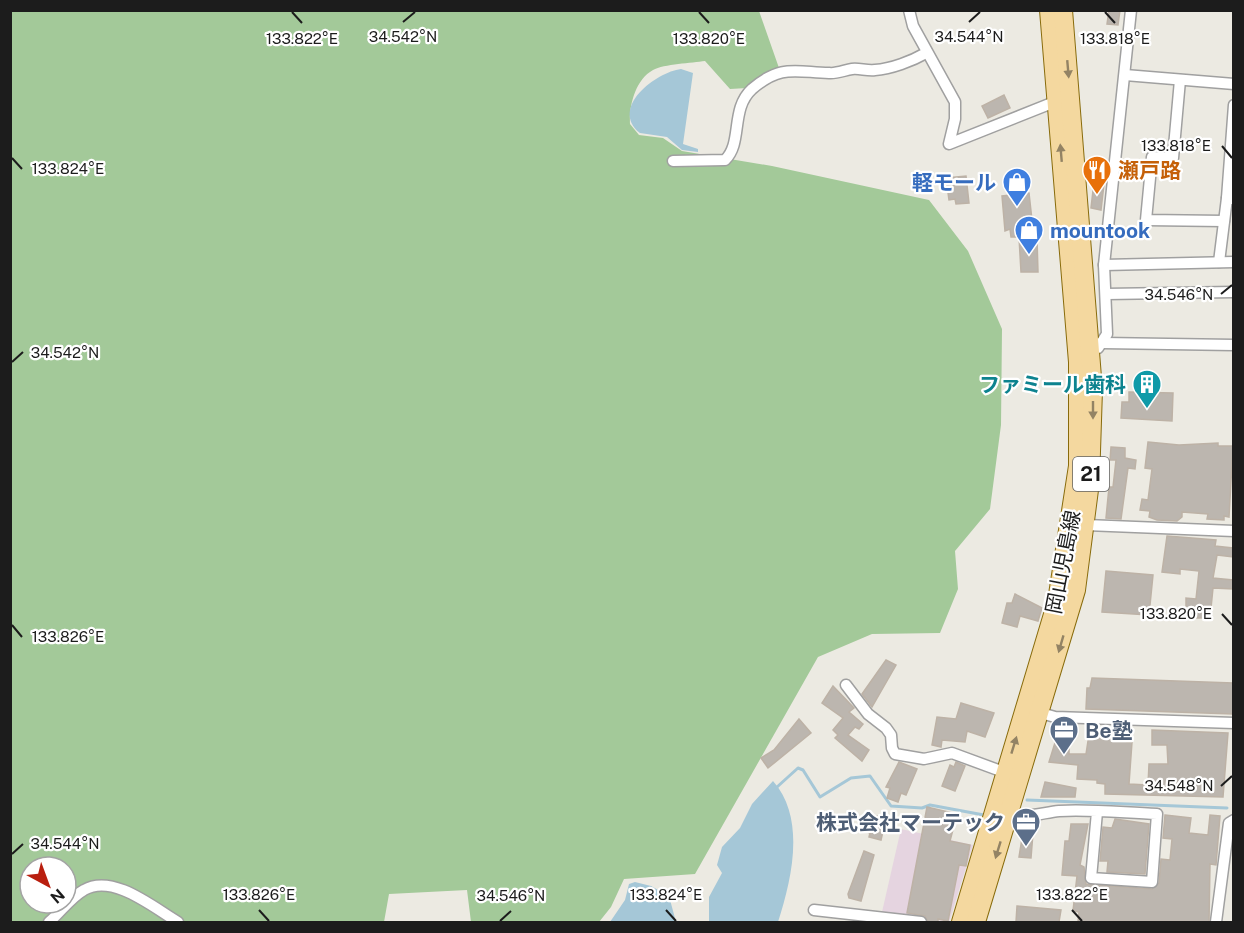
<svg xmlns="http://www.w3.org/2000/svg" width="1244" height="933" font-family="'Public Sans','Noto Sans JP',sans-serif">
	<rect width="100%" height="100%" fill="#eceae2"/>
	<path fill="#e5d4e0" d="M 901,829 L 973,845 L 949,922 L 882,912 Z"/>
	<path fill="#a3c999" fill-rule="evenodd" d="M 10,11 L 759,11 L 779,68 L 747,88 L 730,89 L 705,61 C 692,63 664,64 653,70 C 635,80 629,106 630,124 L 639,135 L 663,138 L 682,151 L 772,166 L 929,200 L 968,251 L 1002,329 L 1001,425 L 990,509 L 955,551 L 958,589 L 940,633 L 872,634 L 818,657 L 695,874 L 624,879 L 611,907 L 599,922 L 471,922 L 467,890 L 389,894 L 384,922 L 11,922 ZM 30,867 L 66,867 L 66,903 L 30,903 Z"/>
	<g fill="#a5c7d7">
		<path d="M 681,69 L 693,73 L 683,144 L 698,149 L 698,152 L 682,150 L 667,137 L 640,133 C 609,108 656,72 681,69 Z"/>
		<path d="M 773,781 C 806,818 792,879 778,922 L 709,922 L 709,897 L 722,873 L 717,865 L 722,847 L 740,828 L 752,804 Z"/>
		<path d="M 635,882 L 651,886 L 669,896 L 676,922 L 610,922 L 625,900 L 629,884 Z"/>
	</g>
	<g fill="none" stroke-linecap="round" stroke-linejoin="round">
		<g stroke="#a5c7d7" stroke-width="3">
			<path d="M 777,787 L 798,768 L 803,770 L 820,797 L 851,778 L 870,776 L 891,806 L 922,808 L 930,805 L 984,815"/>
			<path d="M 1027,800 L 1227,808"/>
		</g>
	</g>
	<g fill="#bcb6af" stroke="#bdb2a6" stroke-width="1.5">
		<path d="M 1109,10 L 1120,10 L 1118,25 L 1107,24 Z"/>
		<path d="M 1004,95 L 1010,108 L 988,118 L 982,106 Z"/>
		<path d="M 966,176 L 969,203 L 956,204 L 955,199 L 949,200 L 946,178 Z"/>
		<path d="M 1094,182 L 1104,184 L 1101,210 L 1091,208 Z"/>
		<path d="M 1029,193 L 1033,229 L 1036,229 L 1037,239 L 1038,272 L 1021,272 L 1019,237 L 1011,237 L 1010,229 L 1005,231 L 1002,196 Z"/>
		<path d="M 1129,392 L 1173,393 L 1172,421 L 1121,418 L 1122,402 L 1129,402 Z"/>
		<path d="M 1148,442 L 1179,445 L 1218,443 L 1218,446 L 1233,446 L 1229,517 L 1224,516 L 1224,520 L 1207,519 L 1208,514 L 1182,512 L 1182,517 L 1177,521 L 1157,520 L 1149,517 L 1150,511 L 1140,510 L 1142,499 L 1148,500 L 1152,469 L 1145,468 Z"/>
		<path d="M 1111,447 L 1125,448 L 1125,458 L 1136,460 L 1135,469 L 1128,468 L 1121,519 L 1106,518 L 1109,487 L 1113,487 L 1116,460 L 1110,460 Z"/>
		<path d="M 1167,536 L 1216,540 L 1215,546 L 1233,548 L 1233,557 L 1217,555 L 1213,578 L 1233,580 L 1233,589 L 1213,588 L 1210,618 L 1186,618 L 1186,598 L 1196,599 L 1199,571 L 1180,569 L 1180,574 L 1162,572 Z"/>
		<path d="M 1106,571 L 1153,575 L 1149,615 L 1102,612 Z"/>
		<path d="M 1015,594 L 1042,608 L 1038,621 L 1020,616 L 1017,627 L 1002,623 L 1007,603 L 1012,603 Z"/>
		<path d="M 886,660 L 896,665 L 872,707 L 862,694 Z"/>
		<path d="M 1092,678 L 1233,683 L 1233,714 L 1086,709 L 1087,688 L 1090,688 Z"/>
		<path d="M 833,686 L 854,708 L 849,712 L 863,724 L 859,729 L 855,727 L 848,735 L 869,750 L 862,761 L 835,738 L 838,735 L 833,730 L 843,718 L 822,703 Z"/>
		<path d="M 961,703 L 994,713 L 985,737 L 967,731 L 965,742 L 942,740 L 941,747 L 932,745 L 937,717 L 956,719 Z"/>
		<path d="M 799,719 L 811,733 L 768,768 L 761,758 L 774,750 Z"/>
		<path d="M 1090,728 L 1127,730 L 1127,742 L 1132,742 L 1129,784 L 1148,785 L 1149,764 L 1168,764 L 1167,745 L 1152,745 L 1152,730 L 1228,733 L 1223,797 L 1105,794 L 1105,784 L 1097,783 L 1097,780 L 1077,779 L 1078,765 L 1049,762 L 1058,733 L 1069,736 L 1069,754 L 1086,754 Z"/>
		<path d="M 899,762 L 917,769 L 906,795 L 901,793 L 898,802 L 887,798 L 890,788 L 886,787 Z"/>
		<path d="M 956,762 L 965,766 L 955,791 L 942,786 L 950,765 L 954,767 Z"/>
		<path d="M 1045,782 L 1076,788 L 1075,797 L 1041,797 Z"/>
		<path d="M 927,807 L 957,814 L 950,841 L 970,845 L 966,866 L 959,865 L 948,921 L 938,919 L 938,922 L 928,922 L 925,916 L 907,913 Z"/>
		<path d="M 871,815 L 886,818 L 881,840 L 869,837 L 870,833 L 867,832 Z"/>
		<path d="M 1165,815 L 1191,818 L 1189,833 L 1208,835 L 1210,815 L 1220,816 L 1216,865 L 1210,864 L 1209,922 L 1078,922 L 1079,912 L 1073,911 L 1077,876 L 1062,875 L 1065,841 L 1069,841 L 1071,824 L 1088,824 L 1080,865 L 1084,867 L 1086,884 L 1152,889 L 1159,883 L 1161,859 L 1170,860 L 1172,839 L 1163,838 Z"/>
		<path d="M 1115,819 L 1149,824 L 1145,874 L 1107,872 L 1108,861 L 1100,861 L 1103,827 L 1112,828 Z"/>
		<path d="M 1023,832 L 1033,833 L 1031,858 L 1019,857 Z"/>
		<path d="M 864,851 L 874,855 L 861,901 L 849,898 L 848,894 Z"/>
		<path d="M 1017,906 L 1061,910 L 1059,922 L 1016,922 Z"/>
	</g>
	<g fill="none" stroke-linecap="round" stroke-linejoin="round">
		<g stroke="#a0a0a0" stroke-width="13">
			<g id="street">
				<path d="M 909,10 L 913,26 L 955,102 L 955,119 L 949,144 L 1057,101"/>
				<path d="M 1125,75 L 1234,84"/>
				<path d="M 1180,80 L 1173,158 L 1152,157 L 1146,220 L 1224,221"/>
				<path d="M 673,161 L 725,160 C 743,143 730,109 752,89 C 781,64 795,72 829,73 C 836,74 845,70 852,69 C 859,68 867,71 875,70 C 891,69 912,61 926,53"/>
				<path d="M 1227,198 L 1234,105"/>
				<path d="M 1219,262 L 1227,198 L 1233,199"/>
				<path d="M 1104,265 L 1234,262"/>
				<path d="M 1106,294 L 1234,292"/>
				<path d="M 1103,343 L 1234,345"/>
				<path d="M 1090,348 L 1098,348 L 1107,334 L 1104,265 L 1131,10"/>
				<path d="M 1086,525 L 1234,531"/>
				<path d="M 846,685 L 868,714 L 886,728 L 891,735 L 892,748 L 895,754 L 924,759 L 952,753 L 1009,774"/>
				<path d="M 1034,711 L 1055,717 L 1234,723"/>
				<path d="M 1004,813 C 1022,820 1041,813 1059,811 C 1091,809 1125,813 1157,814 L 1152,882 L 1091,878 L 1097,812"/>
				<path d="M 814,910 L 921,922"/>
				<path d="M 49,922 C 60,913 71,897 84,890 C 113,873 154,908 178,922"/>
				<path d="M 1216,922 L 1229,823 L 1234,820"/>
			</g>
		</g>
		<g stroke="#886b0b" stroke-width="20">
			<g id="primary">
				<path d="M 961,922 L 1057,601 L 1078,466 L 1078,362 L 1049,10"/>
				<path d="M 976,922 L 1076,590 L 1090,482 L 1093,390 L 1063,10"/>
			</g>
		</g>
		<use href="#street" stroke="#fff" stroke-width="10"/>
		<use href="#primary" stroke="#f4d89f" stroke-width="18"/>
	</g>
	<defs><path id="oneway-solid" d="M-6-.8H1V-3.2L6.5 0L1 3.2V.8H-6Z" transform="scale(1.5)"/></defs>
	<g fill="#938364">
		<use href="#oneway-solid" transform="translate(1068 69) rotate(85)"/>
		<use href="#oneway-solid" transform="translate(1061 153) rotate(-95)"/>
		<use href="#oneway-solid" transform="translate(1093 410) rotate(90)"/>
		<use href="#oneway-solid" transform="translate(1061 644) rotate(106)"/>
		<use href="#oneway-solid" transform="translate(1014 745) rotate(-73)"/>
		<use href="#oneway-solid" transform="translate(998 850) rotate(107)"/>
	</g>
	<path fill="none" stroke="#1c1c1c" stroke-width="2" d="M 292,12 L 302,23M 699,12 L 709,23M 1105,12 L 1115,23M 403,22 L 415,12M 969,22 L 980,12M 1222,146 L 1232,158M 12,158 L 22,169M 1221,294 L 1232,285M 12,362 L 23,352M 1222,614 L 1232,625M 12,625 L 22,637M 1221,786 L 1232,776M 12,854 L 23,844M 259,910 L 269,921M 666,910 L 676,921M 1072,910 L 1082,921M 500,921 L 511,911"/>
	<defs>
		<g id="restaurant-pin" transform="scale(1.5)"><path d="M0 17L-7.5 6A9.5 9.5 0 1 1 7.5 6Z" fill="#e8710a" stroke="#fff"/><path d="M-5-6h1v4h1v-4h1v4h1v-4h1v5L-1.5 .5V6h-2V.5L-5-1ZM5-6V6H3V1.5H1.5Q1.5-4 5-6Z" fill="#fff"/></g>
		<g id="shop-pin" transform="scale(1.5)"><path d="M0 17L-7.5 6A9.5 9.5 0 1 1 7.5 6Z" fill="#3f7fe0" stroke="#fff"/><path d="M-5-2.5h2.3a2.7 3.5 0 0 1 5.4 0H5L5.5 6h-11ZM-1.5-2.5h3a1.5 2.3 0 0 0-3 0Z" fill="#fff"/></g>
		<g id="building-pin" transform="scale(1.5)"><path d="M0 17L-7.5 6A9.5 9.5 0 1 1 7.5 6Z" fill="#0f9aa8" stroke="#fff"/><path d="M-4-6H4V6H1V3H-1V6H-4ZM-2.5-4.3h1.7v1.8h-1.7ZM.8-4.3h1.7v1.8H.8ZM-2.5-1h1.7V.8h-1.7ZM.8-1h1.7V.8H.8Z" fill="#fff"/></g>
		<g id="office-pin" transform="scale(1.5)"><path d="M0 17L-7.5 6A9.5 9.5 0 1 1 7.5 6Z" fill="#5c6f8a" stroke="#fff"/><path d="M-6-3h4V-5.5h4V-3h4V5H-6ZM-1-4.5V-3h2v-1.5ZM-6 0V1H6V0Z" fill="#fff"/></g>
	</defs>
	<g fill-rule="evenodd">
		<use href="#restaurant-pin" x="1097" y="170"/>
		<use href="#shop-pin" x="1017" y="182"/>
		<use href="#shop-pin" x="1029" y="230"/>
		<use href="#building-pin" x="1147" y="384"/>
		<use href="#office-pin" x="1064" y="730"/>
		<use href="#office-pin" x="1026" y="822"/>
	</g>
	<g text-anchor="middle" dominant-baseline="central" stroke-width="4.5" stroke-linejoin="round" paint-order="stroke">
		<rect fill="#fff" stroke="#606060" stroke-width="1.5" x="1073" y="457" width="36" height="34" rx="4.5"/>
		<g font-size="20" font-weight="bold" fill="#1c1c1c">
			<text x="1091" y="474">21</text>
		</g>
		<g font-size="21" font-weight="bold" fill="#c56008" stroke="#fff" text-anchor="start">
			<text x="1118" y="170">瀬戸路</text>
		</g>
		<g font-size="21" font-weight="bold" fill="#366cbe" stroke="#fff" text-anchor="end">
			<text x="996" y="182">軽モール</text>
			<text x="1050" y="230" text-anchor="start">mountook</text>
		</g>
		<g font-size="21" font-weight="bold" fill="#0d838f" stroke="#fff" text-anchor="end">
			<text x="1126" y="384">ファミール歯科</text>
		</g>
		<g font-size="21" fill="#1c1c1c" stroke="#fff">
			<text transform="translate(1063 562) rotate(-79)">岡山児島線</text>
		</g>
		<g font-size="21" font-weight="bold" fill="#4e5e75" stroke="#fff" text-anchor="start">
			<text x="1085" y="730">Be塾</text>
			<text x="1005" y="822" text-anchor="end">株式会社マーテック</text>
		</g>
	</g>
	<g font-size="15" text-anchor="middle" fill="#1c1c1c" stroke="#fff" stroke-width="4.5" stroke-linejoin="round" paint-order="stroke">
		<text x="403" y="42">34.542°N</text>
		<text x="969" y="42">34.544°N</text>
		<text x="302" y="44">133.822°E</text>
		<text x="709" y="44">133.820°E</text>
		<text x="1115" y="44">133.818°E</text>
		<text x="1176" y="151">133.818°E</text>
		<text x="68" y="174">133.824°E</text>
		<text x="1179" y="300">34.546°N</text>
		<text x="65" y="358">34.542°N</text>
		<text x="1176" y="619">133.820°E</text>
		<text x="68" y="642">133.826°E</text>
		<text x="1179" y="791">34.548°N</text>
		<text x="65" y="849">34.544°N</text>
		<text x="259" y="900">133.826°E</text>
		<text x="666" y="900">133.824°E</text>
		<text x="1072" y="900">133.822°E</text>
		<text x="511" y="901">34.546°N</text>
	</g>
	<rect width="1244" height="933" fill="none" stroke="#1c1c1c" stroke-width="24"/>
	<g transform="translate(48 885) rotate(139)"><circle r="28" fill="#ffffff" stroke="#a4a4a4" stroke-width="1.5"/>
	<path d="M0-4.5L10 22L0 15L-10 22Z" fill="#b91f0f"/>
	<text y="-9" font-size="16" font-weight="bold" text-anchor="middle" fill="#1c1c1c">N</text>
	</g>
</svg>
